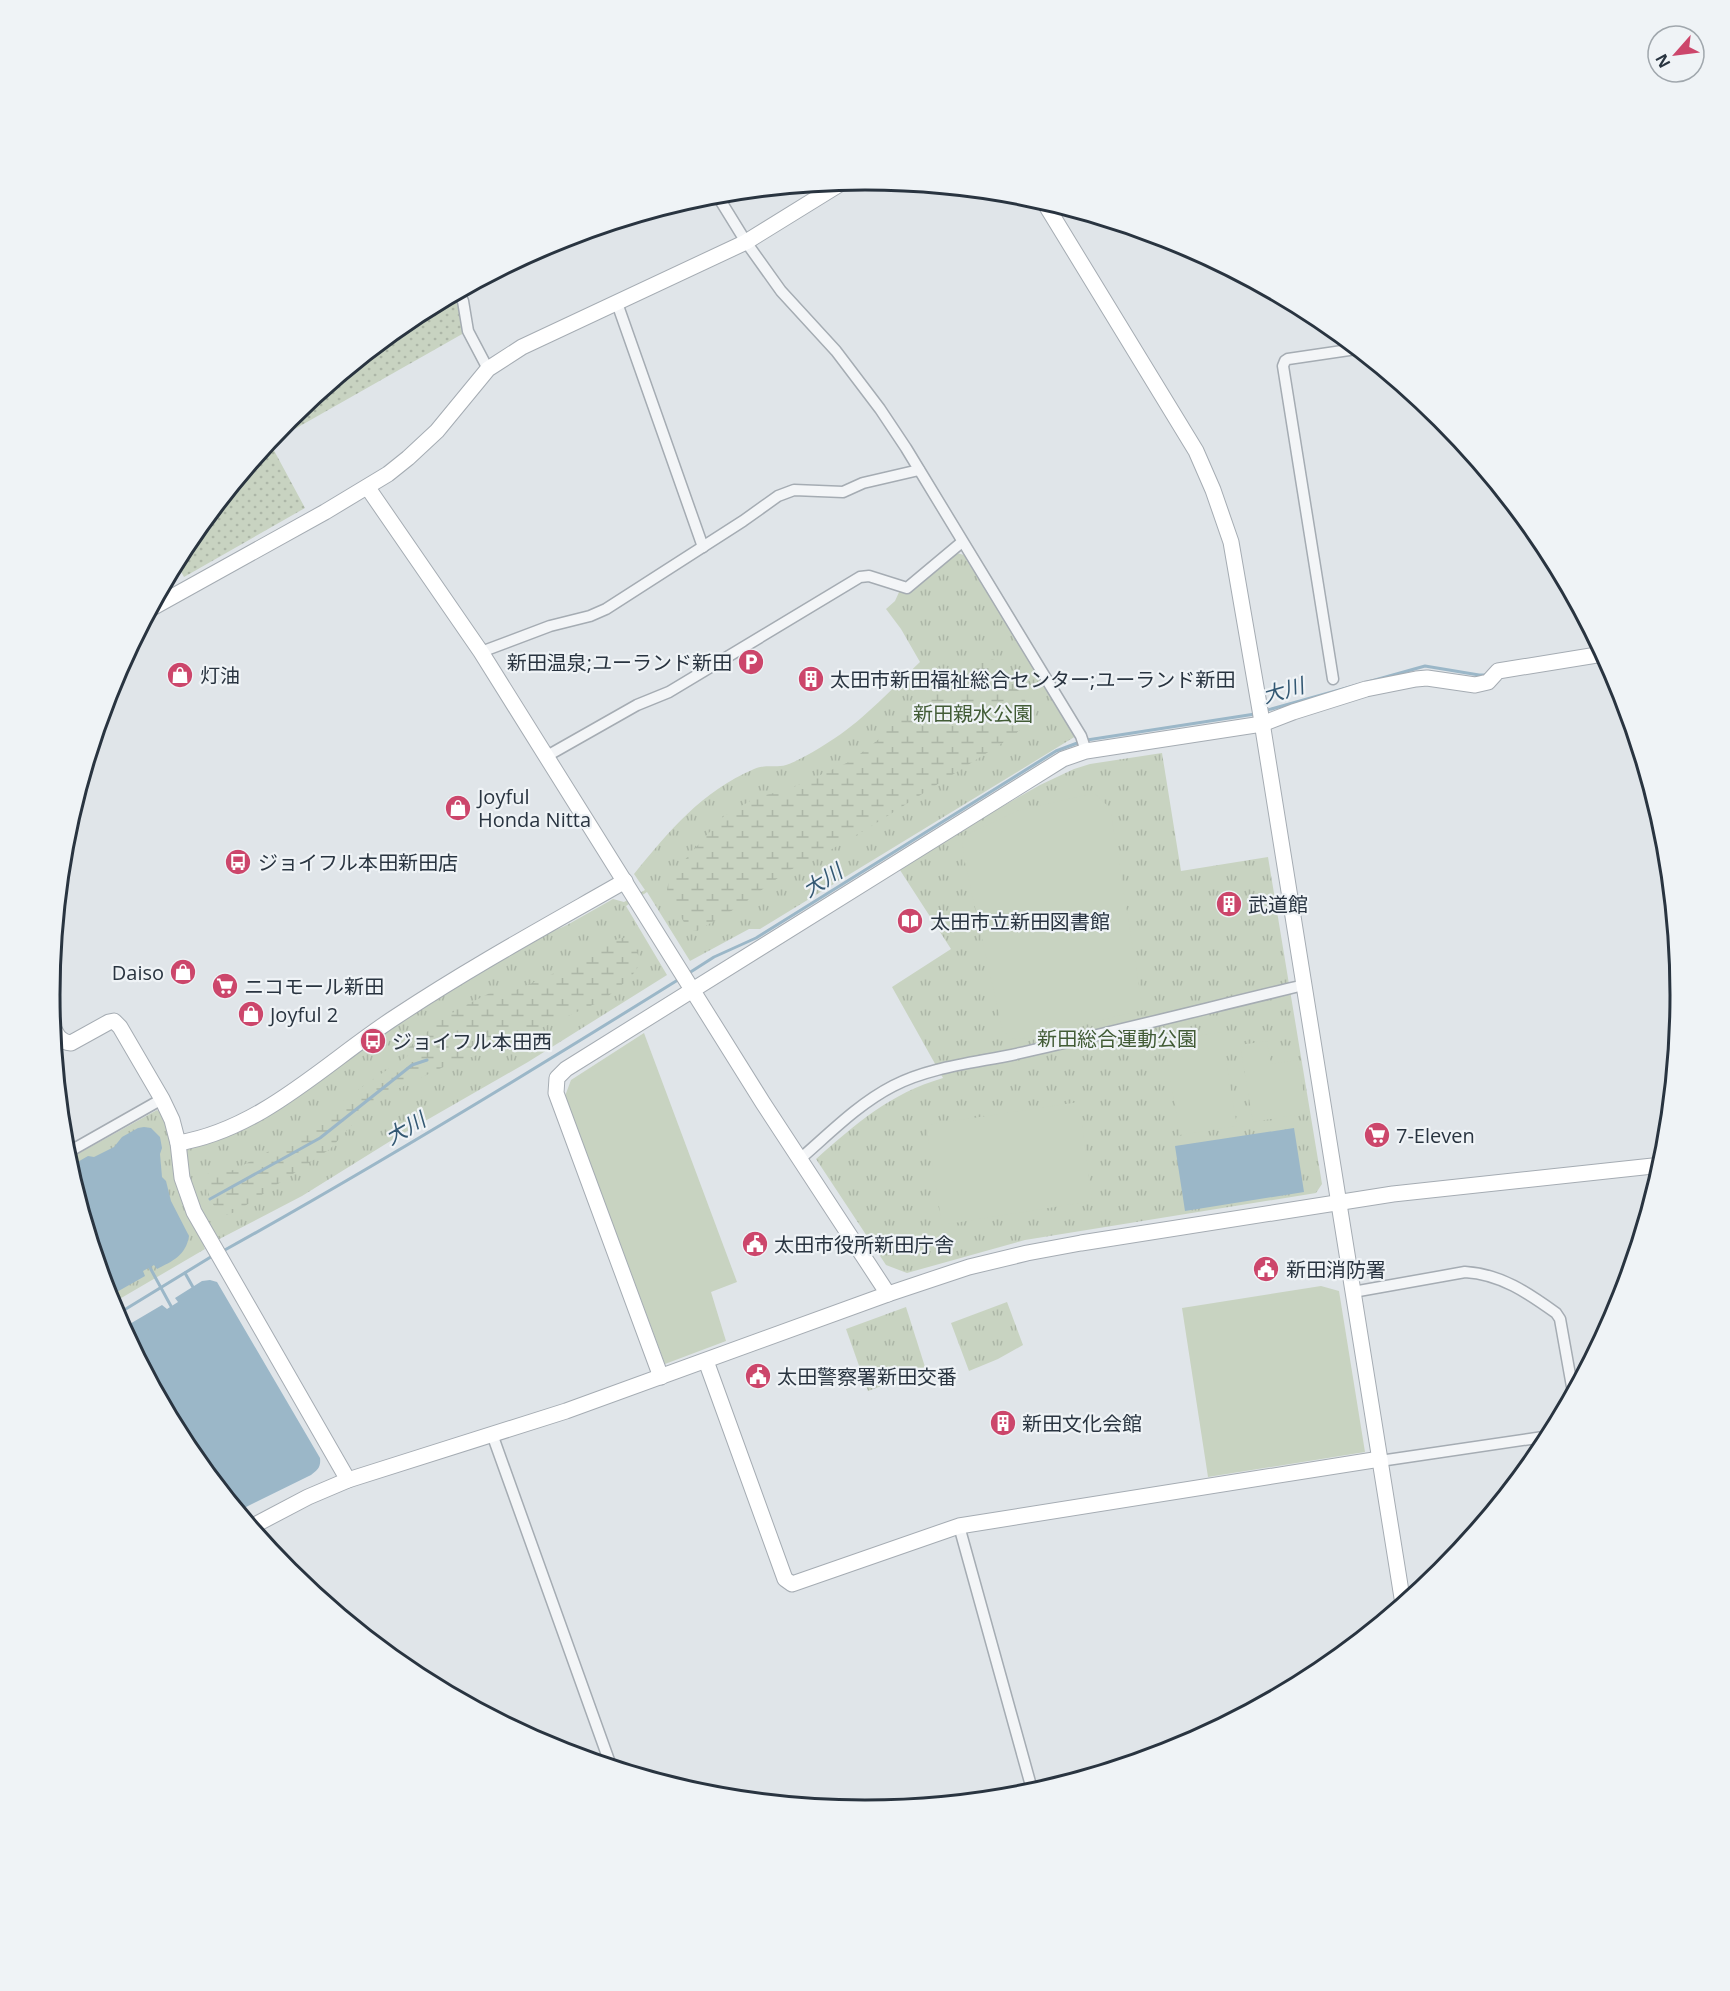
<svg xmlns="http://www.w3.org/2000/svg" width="1730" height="1991" font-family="'Open Sans','Noto Sans JP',sans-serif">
	<defs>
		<pattern id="grass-tufts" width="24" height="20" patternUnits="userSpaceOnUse" patternTransform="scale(1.5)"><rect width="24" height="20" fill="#c8d3c1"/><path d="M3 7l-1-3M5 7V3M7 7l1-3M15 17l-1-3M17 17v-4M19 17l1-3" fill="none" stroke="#acb6a7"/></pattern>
		<pattern id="wetland-marsh" width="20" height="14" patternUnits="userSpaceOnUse" patternTransform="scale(1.5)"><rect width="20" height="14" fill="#c8d3c1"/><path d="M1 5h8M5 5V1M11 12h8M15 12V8" fill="none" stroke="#acb6a7"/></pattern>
		<pattern id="garden-dots" width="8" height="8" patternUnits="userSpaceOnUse" patternTransform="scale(1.5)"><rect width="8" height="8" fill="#c8d3c1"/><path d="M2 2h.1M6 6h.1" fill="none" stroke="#acb6a7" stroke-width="1.8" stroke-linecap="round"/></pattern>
	</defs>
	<rect width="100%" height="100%" fill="#e0e5e9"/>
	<g fill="url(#grass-tufts)">
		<path d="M 957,553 L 964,555 L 1076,736 L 760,929 L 749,929 L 690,961 L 647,892 L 626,906 L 667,975 L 528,1062 L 392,1140 L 302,1196 L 204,1247 L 205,1249 L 111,1304 L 67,1160 L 157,1110 C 173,1120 173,1163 176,1181 C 180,1204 193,1224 204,1245 L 215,1239 L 195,1201 L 189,1185 L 186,1152 L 190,1147 L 361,1048 L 443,993 L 542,936 L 567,925 L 613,899 L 624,902 L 645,890 L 634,874 C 670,830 701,792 754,769 C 765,764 776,768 786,765 C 799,761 823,746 835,738 C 863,720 895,686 920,662 L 901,629 L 886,609 L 895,601 L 900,590 Z"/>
		<path d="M 1162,753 L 1181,871 L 1268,857 L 1322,1184 L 1316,1193 L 1025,1240 L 907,1273 L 886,1265 L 816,1159 C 857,1123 889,1094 943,1078 L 892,987 L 951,949 L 898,867 L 955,833 L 1040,785 L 1074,769 L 1090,764 Z"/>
		<path d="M 1007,1302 L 1023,1345 L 998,1359 L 969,1371 L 951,1323 Z"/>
		<path d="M 906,1307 L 926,1370 L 868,1391 L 846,1329 Z"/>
	</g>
	<g fill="url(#wetland-marsh)">
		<path d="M 991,659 C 994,660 996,660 999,662 C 1008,669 1031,705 1030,715 C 1028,725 1018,731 1012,737 L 870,827 L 825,853 L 786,872 L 743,904 L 697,931 L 688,929 L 669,897 L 667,890 L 669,880 L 681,864 L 724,816 L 757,797 L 787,790 L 851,761 L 879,739 L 893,724 L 908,705 L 920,695 L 963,669 Z"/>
		<path d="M 620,938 L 626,938 C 634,945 639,953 640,964 L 631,977 L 606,998 L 597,1003 L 501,1046 L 472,1057 L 458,1060 L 389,1093 L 351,1126 L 330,1149 L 236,1212 L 221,1216 C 211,1203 205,1191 207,1174 L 234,1170 L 294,1138 L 366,1084 L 409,1055 L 408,1048 L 441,1020 L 462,1007 L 496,990 L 507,994 L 557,972 L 604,945 Z"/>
	</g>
	<path fill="url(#garden-dots)" d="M 454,295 L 459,304 L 464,333 L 270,443 L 305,508 L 184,577 L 176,563 L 187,542 L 289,419 L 412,317 Z"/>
	<g fill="#c8d3c1">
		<path d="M 1094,793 L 1110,808 L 1143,1010 L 1016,1040 L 1003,1032 L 964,858 L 962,837 L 1017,811 Z"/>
		<path d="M 1221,1032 L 1237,1126 L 1180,1135 L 1164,1041 Z"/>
		<path d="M 644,1033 L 737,1282 L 711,1292 L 726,1341 L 665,1364 L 565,1096 L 571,1080 Z"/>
		<path d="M 1267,1041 L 1271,1064 L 1298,1060 L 1307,1113 L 1253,1122 L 1240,1045 Z"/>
		<path d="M 1079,1102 L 1092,1201 L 942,1225 L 926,1125 Z"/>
		<path d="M 1321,1286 L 1339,1291 L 1365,1452 L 1208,1477 L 1182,1308 Z"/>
	</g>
	<g fill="#9bb7c8">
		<path d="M 144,1127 L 151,1128 L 160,1137 L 162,1148 L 160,1154 L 162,1177 L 166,1181 L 171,1201 L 189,1236 C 186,1255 173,1261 157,1269 L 154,1265 L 143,1271 L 145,1276 L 108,1297 L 69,1167 L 88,1156 L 94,1157 L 114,1147 L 122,1137 L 138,1128 Z"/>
		<path d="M 1294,1128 L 1304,1192 L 1185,1211 L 1175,1146 Z"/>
		<path d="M 210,1280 L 217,1282 L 320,1458 C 321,1467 318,1470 311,1475 L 238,1511 L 187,1448 L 123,1328 L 162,1305 L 167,1309 L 178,1302 L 175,1298 L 202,1281 Z"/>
	</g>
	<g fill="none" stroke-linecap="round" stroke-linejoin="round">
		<g stroke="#9bb7c8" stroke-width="3">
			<path d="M 1264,711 L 1425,666 L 1479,675 L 1488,675"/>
			<path d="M 1087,740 L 1255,714"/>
			<path d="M 689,973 L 714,957 L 756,938 L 1056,751 L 1080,742"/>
			<path d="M 210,1199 L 320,1138 L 412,1065 L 427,1060"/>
			<path d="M 223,1251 C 378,1165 530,1072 681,978"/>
			<path d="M 148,1264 L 172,1308"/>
			<path d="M 185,1273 L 194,1289"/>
			<path d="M 116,1315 L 214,1255"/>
		</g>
		<g stroke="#a5acb3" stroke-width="13">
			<g id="street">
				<path d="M 717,195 L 746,242 L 781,291 L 836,351 L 880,409 L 906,448 L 1081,736 L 1086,751"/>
				<path d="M 458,293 L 463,301 L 468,331 L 488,369"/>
				<path d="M 617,303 L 703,547"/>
				<path d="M 481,652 L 550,626 L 590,616 L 606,609 L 743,521 L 778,496 L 794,490 L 843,492 L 863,483 L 919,470"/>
				<path d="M 1333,679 L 1283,366 L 1285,361 L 1288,359 L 1356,349"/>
				<path d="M 547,756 L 637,705 L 669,692 L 860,577 L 869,576 L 907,588 L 962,542"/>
				<path d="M 65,1154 L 162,1099"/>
				<path d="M 800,1159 C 829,1134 858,1104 893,1086 C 933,1065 985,1062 1029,1051 C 1121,1030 1212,1007 1304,985"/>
				<path d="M 1353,1292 L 1465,1272 C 1501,1274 1528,1293 1556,1313 L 1560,1319 L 1573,1392"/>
				<path d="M 492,1434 L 611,1766"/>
				<path d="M 1380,1461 L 1550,1436"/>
				<path d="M 959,1526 L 1033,1793"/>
			</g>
		</g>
		<g stroke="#a5acb3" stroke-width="17">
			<g id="secondary">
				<path d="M 1044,202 L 1196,451 L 1213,490 L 1231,542 L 1260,710 L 1403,1604"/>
				<path d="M 368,488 L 481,652 L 763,1103 L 888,1294"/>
				<path d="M 152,608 L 325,512 L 388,474 L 408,458 L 437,431 L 488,369 L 522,347 L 746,242 L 843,182"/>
				<path d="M 53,1027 C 57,1035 60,1042 71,1043 L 109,1022 L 114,1021 L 120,1027 L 162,1099 L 172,1120 L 178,1143 L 182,1178 L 194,1212 L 348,1480"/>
				<path d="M 178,1143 C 263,1129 327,1061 397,1016 C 471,967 548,925 625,881"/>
				<path d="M 706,1361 L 785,1579 L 792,1584 L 959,1526 L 1380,1459"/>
				<path d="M 661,1377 L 556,1093 L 557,1078 L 566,1069 L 1063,759 L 1086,751 L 1262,724 L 1293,712 L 1366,689 L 1416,679 L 1427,678 L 1475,685 L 1488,682 L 1498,671 L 1603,654"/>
				<path d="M 251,1527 L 308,1497 L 348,1480 L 566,1411 L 888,1294 L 969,1267 L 1027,1253 L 1081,1243 L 1393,1194 L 1662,1165"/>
			</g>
		</g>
		<use href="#street" stroke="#f3f5f7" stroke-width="10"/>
		<use href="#secondary" stroke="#fff" stroke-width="15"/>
	</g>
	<defs>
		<g id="parking-disc" transform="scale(1.35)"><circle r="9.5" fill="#cc466b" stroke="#eff3f6"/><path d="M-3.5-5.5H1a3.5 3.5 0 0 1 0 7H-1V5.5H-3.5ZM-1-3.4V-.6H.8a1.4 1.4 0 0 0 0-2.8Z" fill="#fff"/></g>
		<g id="shop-disc" transform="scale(1.35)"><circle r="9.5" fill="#cc466b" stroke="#eff3f6"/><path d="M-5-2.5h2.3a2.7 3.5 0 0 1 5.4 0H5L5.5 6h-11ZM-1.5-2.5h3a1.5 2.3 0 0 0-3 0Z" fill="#fff"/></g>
		<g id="building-disc" transform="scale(1.35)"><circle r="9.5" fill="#cc466b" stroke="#eff3f6"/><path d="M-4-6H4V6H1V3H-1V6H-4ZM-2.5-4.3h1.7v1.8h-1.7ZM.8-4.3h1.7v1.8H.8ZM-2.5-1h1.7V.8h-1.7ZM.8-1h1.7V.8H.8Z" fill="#fff"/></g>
		<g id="bus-disc" transform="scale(1.35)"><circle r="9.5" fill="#cc466b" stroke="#eff3f6"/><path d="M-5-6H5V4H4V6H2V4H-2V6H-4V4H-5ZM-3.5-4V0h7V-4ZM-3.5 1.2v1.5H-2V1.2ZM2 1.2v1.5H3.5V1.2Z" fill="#fff"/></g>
		<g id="library-disc" transform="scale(1.35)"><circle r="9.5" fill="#cc466b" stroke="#eff3f6"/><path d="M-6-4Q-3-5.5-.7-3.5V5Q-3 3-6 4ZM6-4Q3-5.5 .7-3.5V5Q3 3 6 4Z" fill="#fff"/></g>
		<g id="supermarket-disc" transform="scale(1.35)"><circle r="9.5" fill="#cc466b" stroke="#eff3f6"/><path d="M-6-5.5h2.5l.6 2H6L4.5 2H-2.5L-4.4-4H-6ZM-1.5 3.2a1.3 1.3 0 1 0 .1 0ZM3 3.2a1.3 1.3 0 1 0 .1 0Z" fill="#fff"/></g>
		<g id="civic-disc" transform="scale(1.35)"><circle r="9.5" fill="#cc466b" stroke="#eff3f6"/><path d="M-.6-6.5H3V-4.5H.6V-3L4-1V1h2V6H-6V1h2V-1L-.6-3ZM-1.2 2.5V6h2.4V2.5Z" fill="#fff"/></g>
	</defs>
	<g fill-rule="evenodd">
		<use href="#parking-disc" x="751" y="662"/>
		<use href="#shop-disc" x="180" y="675"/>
		<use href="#building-disc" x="811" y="679"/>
		<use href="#shop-disc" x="458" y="808"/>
		<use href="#bus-disc" x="238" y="862"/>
		<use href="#building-disc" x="1229" y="904"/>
		<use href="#library-disc" x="910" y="921"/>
		<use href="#shop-disc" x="183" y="972"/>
		<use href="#supermarket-disc" x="225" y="986"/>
		<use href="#shop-disc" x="251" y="1014"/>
		<use href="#bus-disc" x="373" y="1041"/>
		<use href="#supermarket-disc" x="1377" y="1135"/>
		<use href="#civic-disc" x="755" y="1244"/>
		<use href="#civic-disc" x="1266" y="1269"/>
		<use href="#civic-disc" x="758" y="1376"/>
		<use href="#building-disc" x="1003" y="1423"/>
	</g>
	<g text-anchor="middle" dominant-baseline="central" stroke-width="4.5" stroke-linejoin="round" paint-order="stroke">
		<g font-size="20" fill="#293440" stroke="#eff3f6" text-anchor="start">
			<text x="732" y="662" text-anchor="end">新田温泉;ユーランド新田</text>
			<text x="200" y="675">灯油</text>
			<text x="830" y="679">太田市新田福祉総合センター;ユーランド新田</text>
			<text x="478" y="796">Joyful<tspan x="478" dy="23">Honda Nitta</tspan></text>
			<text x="258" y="862">ジョイフル本田新田店</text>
			<text x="1248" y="904">武道館</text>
			<text x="930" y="921">太田市立新田図書館</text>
			<text x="164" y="972" text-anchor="end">Daiso</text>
			<text x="244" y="986">ニコモール新田</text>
			<text x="270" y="1014">Joyful 2</text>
			<text x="392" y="1041">ジョイフル本田西</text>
			<text x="1396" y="1135">7-Eleven</text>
			<text x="774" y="1244">太田市役所新田庁舎</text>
			<text x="1286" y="1269">新田消防署</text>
			<text x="777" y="1376">太田警察署新田交番</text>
			<text x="1022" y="1423">新田文化会館</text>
		</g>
		<g font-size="20" fill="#425c36" stroke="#eff3f6">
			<text x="973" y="713">新田親水公園</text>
			<text x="1117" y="1038">新田総合運動公園</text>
		</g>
		<g font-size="21" font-style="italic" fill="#335873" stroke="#eff3f6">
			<text transform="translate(1283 690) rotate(-16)">大川</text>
			<text transform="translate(822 880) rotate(-32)">大川</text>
			<text transform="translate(405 1128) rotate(-30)">大川</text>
		</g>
	</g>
	<path d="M0 0H1730V1991H0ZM60 995a805 805 0 1 1 1610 0a805 805 0 1 1-1610 0Z" fill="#eff3f6" fill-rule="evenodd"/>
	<path fill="none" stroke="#293440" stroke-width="3" d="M60 995a805 805 0 1 1 1610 0a805 805 0 1 1-1610 0Z"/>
	<g transform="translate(1676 54) rotate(242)"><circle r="28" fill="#eff3f6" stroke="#a0a7ad" stroke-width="1.5"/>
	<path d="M0-4.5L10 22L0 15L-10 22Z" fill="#cc466b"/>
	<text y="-9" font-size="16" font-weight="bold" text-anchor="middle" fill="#293440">N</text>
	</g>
</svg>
